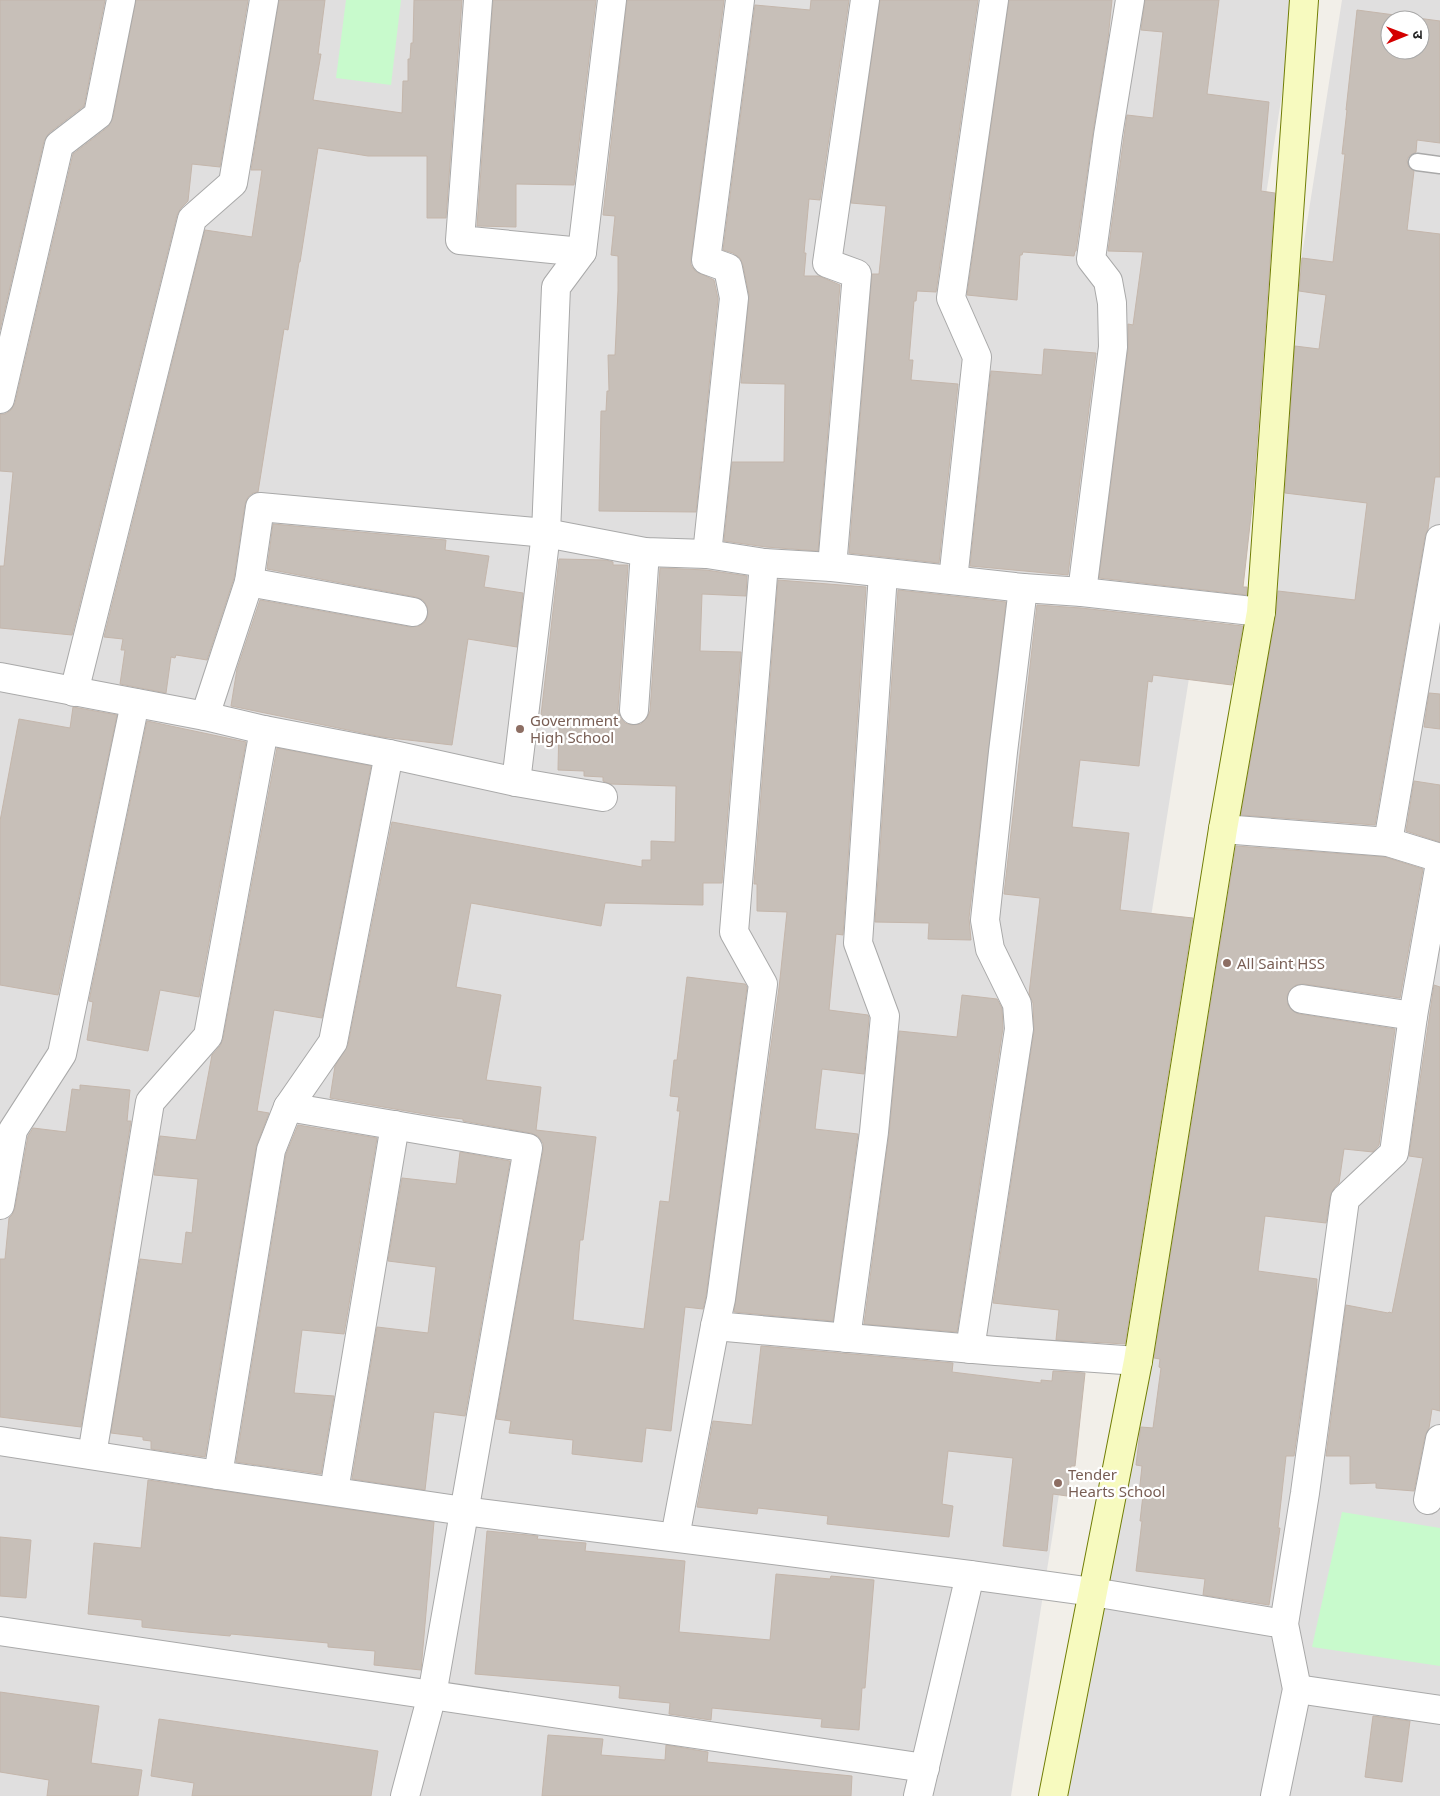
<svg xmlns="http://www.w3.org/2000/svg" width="1440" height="1796" font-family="'Noto Sans','Noto Sans Devanagari',sans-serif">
	<rect width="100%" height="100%" fill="#f2efe9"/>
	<g fill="#e0dfdf" fill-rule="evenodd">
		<path d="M 0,0 L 1297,0 L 1011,1796 L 0,1796 Z"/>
		<path d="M 1342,0 L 1440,0 L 1440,1796 L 1060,1796 ZM 1390,20 L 1420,20 L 1420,50 L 1390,50 Z"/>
	</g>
	<g fill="#c8facc">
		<path d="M 346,0 L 401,0 L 391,85 L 336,78 Z"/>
		<path d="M 1342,1512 L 1440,1528 L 1440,1666 L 1312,1647 Z"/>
	</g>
	<g fill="#c7bfb8" stroke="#c4b6ab" fill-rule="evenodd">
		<path d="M 0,0 L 105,0 L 84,106 L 49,133 L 44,141 L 0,330 Z"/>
		<path d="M 136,0 L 248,0 L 220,167 L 192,164 L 188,201 L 181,208 L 177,215 L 72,635 L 0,628 L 0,566 L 4,566 L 13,472 L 0,471 L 0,414 L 5,414 L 11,410 L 15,403 L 73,154 L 108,127 L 113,118 Z"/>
		<path d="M 279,0 L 325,0 L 318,54 L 321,54 L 313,100 L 402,113 L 403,81 L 408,81 L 408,59 L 410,59 L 411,43 L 413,43 L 414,0 L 462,0 L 446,218 L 427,218 L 427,156 L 368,156 L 318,148 L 300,262 L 299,262 L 288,330 L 284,329 L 258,492 L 253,493 L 248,497 L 245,504 L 234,578 L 207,660 L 176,655 L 175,658 L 171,657 L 166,693 L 120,684 L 125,650 L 121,650 L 123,639 L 104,637 L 205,230 L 252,237 L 262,170 L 251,170 Z"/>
		<path d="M 493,0 L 596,0 L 574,185 L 516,184 L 516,227 L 477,226 Z"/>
		<path d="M 627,0 L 724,0 L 691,258 L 691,265 L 695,271 L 714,280 L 718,299 L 696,512 L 599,511 L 601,411 L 606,411 L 607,391 L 609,391 L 608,355 L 615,355 L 618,291 L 618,256 L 611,255 L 615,216 L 603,215 Z"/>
		<path d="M 811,0 L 849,0 L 820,200 L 809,199 L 804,253 L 806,253 L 804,276 L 819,276 L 840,285 L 818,551 L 766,547 L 724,541 L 732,462 L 784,462 L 785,384 L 741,383 L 749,295 L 743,265 L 740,258 L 733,253 L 723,250 L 755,5 L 810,10 Z"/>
		<path d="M 880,0 L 978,0 L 936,292 L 917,291 L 916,301 L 914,301 L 909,360 L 913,360 L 911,380 L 958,384 L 939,563 L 849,553 L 872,274 L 879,274 L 886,206 L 851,203 Z"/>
		<path d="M 1009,0 L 1112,0 L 1108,39 L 1093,132 L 1076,251 L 1075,251 L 1074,256 L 1023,252 L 1022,255 L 1020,255 L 1017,300 L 967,295 Z"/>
		<path d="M 1145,0 L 1219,0 L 1207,94 L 1269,102 L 1261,191 L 1275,193 L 1253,498 L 1243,587 L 1247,587 L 1247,595 L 1099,578 L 1128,349 L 1128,324 L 1133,325 L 1143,252 L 1108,251 L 1127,115 L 1153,118 L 1163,32 L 1141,30 Z"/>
		<path d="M 1357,10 L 1440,21 L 1440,143 L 1417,140 L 1416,152 L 1409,156 L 1407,160 L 1408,166 L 1414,171 L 1407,230 L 1440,234 L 1440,477 L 1435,477 L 1428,529 L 1425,536 L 1375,825 L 1241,815 L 1276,615 L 1278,591 L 1355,600 L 1357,583 L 1367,503 L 1285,493 L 1295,346 L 1319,349 L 1326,295 L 1299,291 L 1302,258 L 1333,262 L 1345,154 L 1342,154 L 1347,110 L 1346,110 ZM 1390,20 L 1420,20 L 1420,50 L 1390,50 Z"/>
		<path d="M 1044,349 L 1096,353 L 1068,575 L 970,566 L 991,371 L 1042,375 Z"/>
		<path d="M 273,524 L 446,540 L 445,550 L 489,556 L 484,587 L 523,593 L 517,647 L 468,639 L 452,745 L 382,737 L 231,706 L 237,669 L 260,600 L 410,627 L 419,626 L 425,622 L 428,615 L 427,606 L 423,600 L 416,597 L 267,569 Z"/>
		<path d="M 559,559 L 606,560 L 613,562 L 613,565 L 628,565 L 618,709 L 620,717 L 625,723 L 632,725 L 641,724 L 647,718 L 650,711 L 660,568 L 706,570 L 747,576 L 746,596 L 702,594 L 700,651 L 741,652 L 722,883 L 703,883 L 703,905 L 605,903 L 601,926 L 471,903 L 456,987 L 501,995 L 486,1080 L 541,1087 L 536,1130 L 596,1137 L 583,1240 L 580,1240 L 573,1320 L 644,1329 L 660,1201 L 669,1202 L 680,1111 L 677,1111 L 679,1097 L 670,1096 L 674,1060 L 677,1060 L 687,977 L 745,984 L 747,987 L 706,1296 L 703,1309 L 685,1307 L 671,1431 L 646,1428 L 642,1462 L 572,1454 L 573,1440 L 509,1433 L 511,1421 L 496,1419 L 543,1151 L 543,1143 L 538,1136 L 531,1133 L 463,1121 L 463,1119 L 436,1116 L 330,1098 L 335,1066 L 348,1045 L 392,822 L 642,867 L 642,860 L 651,860 L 651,841 L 675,842 L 676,786 L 610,784 L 603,781 L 603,777 L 584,776 L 584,771 L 558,770 L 559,724 L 540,724 Z"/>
		<path d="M 778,580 L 866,587 L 843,935 L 836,934 L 829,1010 L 868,1015 L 869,1018 L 864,1074 L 822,1069 L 815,1129 L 858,1134 L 833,1321 L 734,1312 L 779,988 L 787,912 L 757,911 L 757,884 L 754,884 Z"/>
		<path d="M 898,590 L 1006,602 L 969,918 L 971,940 L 928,939 L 929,923 L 875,922 Z"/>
		<path d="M 1037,605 L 1081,608 L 1243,626 L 1232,685 L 1153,675 L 1152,682 L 1148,681 L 1139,766 L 1080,760 L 1072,827 L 1129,833 L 1120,910 L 1193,918 L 1125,1344 L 1056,1340 L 1059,1310 L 993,1303 L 1034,1031 L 1033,1003 L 1029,994 L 1040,898 L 1004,894 Z"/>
		<path d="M 1429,693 L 1440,694 L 1440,729 L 1424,727 Z"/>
		<path d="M 73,707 L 117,715 L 58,995 L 0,985 L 0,821 L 19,719 L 70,728 Z"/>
		<path d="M 147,721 L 246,742 L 199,997 L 160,990 L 148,1051 L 87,1040 L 93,1002 L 89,1001 Z"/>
		<path d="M 277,748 L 371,766 L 322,1018 L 274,1010 L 257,1111 L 269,1113 L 256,1147 L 205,1457 L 151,1449 L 151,1441 L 143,1440 L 143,1437 L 111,1433 L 140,1259 L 182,1264 L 186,1232 L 192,1233 L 198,1179 L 154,1175 L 160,1136 L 196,1140 L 212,1055 L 220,1046 L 223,1039 Z"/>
		<path d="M 1414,781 L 1440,785 L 1440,842 L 1406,831 Z"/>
		<path d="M 1236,846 L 1385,857 L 1423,869 L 1400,998 L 1304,984 L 1296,985 L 1290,990 L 1287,996 L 1288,1005 L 1293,1011 L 1299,1014 L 1395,1029 L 1379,1145 L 1373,1152 L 1344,1149 L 1339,1183 L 1334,1188 L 1330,1197 L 1326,1223 L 1265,1216 L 1258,1271 L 1317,1279 L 1316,1300 L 1294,1456 L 1286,1456 L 1278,1528 L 1280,1528 L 1269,1605 L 1203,1595 L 1205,1579 L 1136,1571 L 1142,1521 L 1140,1521 L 1143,1495 L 1139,1494 L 1142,1466 L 1136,1465 L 1140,1432 L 1141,1427 L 1153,1428 L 1161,1368 L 1159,1367 L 1160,1359 L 1154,1358 Z"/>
		<path d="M 1434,985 L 1440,987 L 1440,1411 L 1432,1409 L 1429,1428 L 1425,1436 L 1414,1491 L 1376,1488 L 1376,1483 L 1350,1484 L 1350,1456 L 1326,1456 L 1346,1305 L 1388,1313 L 1389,1312 L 1392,1313 L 1423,1158 L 1409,1156 Z"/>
		<path d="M 962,995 L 997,999 L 1002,1008 L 1003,1028 L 957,1332 L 864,1324 L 889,1134 L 899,1031 L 957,1037 Z"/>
		<path d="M 80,1085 L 130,1090 L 127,1121 L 131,1121 L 81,1427 L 0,1417 L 0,1259 L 5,1259 L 9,1218 L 12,1215 L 15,1208 L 28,1136 L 33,1128 L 66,1132 L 72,1089 L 80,1090 Z"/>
		<path d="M 298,1125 L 377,1138 L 344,1334 L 302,1330 L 294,1393 L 334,1396 L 321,1474 L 236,1462 L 286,1154 Z"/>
		<path d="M 460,1152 L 510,1161 L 465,1416 L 434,1412 L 425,1490 L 352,1479 L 377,1327 L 428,1333 L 436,1267 L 388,1261 L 402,1178 L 456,1184 Z"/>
		<path d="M 761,1346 L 953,1363 L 952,1372 L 1041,1383 L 1041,1380 L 1052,1381 L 1053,1371 L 1085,1373 L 1075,1466 L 1071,1466 L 1067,1496 L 1053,1494 L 1047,1551 L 1003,1546 L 1013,1458 L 948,1451 L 942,1504 L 953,1506 L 949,1537 L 827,1524 L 828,1516 L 758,1508 L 757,1514 L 697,1507 L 713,1421 L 752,1425 Z"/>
		<path d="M 148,1480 L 434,1522 L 421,1670 L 374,1665 L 375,1651 L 328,1647 L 328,1643 L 231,1634 L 230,1636 L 187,1632 L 142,1627 L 142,1620 L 88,1614 L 94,1543 L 141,1548 Z"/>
		<path d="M 487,1531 L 538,1536 L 537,1539 L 586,1543 L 585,1551 L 685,1561 L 679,1632 L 770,1640 L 776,1574 L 830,1579 L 831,1576 L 874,1580 L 865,1688 L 862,1688 L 859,1730 L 821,1727 L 822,1719 L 712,1708 L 711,1720 L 669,1714 L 670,1703 L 619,1698 L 620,1686 L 475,1674 Z"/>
		<path d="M 0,1537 L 31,1540 L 26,1598 L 0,1596 Z"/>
		<path d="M 0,1692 L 99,1706 L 91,1763 L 142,1770 L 138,1796 L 47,1796 L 49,1780 L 0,1772 Z"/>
		<path d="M 1373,1716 L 1410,1721 L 1402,1782 L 1365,1777 Z"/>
		<path d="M 159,1719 L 378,1751 L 371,1796 L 192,1796 L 194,1783 L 151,1776 Z"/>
		<path d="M 548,1735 L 603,1739 L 601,1755 L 665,1760 L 666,1745 L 708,1752 L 707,1762 L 852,1776 L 851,1796 L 542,1796 Z"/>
	</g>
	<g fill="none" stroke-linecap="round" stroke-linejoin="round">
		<g stroke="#a9a9a9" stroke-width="19">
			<path id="lane" d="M 1417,162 L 1440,165"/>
		</g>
		<g stroke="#a9a9a9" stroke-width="30">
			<g id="street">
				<path d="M 478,0 L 460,240 L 582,252"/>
				<path d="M 0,399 L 59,145 L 98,115 L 121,0"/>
				<path d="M 707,554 L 734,298 L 728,268 L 706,260 L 740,0"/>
				<path d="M 764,563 L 734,932 L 763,984 L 721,1299 L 715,1326 L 996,1351 L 1138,1361"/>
				<path d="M 832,567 L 857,274 L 827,263 L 865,0"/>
				<path d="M 953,580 L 977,357 L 951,298 L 994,0"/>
				<path d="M 249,582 L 413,612"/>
				<path d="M 1082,592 L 1113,347 L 1112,303 L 1108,281 L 1091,259 L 1108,135 L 1130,0"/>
				<path d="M 0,677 L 205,716 L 264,730 L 389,754 L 516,782 L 603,797"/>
				<path d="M 74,692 L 192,219 L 233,183 L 264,0"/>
				<path d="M 634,710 L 645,552"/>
				<path d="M 205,716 L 249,582 L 260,507 L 546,533 L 645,552 L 707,554 L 764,563 L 832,567 L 1023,588 L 1082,592 L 1261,612"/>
				<path d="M 516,782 L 546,533 L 556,287 L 582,252 L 612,0"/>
				<path d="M 1223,829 L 1388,842 L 1440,858"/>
				<path d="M 1388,842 L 1440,539"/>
				<path d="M 1302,999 L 1413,1016"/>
				<path d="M 288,1107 L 528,1148 L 432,1695 L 405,1796"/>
				<path d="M 0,1205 L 13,1130 L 62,1054 L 135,703"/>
				<path d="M 846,1338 L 874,1132 L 885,1016 L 858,943 L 883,574"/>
				<path d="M 970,1349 L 1019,1029 L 1017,1004 L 990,949 L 985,920 L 1003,752 L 1023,588"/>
				<path d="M 0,1441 L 218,1475 L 464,1511 L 970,1575 L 1093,1592 L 1284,1624"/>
				<path d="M 92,1455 L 150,1102 L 208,1036 L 264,730"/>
				<path d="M 218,1475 L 271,1150 L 288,1107 L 333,1042 L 389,754"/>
				<path d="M 334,1491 L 395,1125"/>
				<path d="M 1428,1500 L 1440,1439"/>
				<path d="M 675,1537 L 715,1326"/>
				<path d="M 0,1631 L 925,1768"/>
				<path d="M 1297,1689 L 1440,1710"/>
				<path d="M 918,1796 L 970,1575"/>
				<path d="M 1275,1796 L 1297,1689 L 1284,1624 L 1305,1493 L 1345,1199 L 1394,1153 L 1413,1016 L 1440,863"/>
			</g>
		</g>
		<g stroke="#707d05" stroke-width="30">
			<path id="secondary" d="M 1053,1796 L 1138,1361 L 1223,829 L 1261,612 L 1304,0"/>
		</g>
		<use href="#lane" stroke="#fff" stroke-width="16"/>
		<use href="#street" stroke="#fff" stroke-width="28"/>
		<use href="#secondary" stroke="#f7fabf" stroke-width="28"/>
	</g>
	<g fill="#8d6e63" stroke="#fff" stroke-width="2">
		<circle cx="520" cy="729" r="5"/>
		<circle cx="1227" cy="963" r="5"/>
		<circle cx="1058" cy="1483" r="5"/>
	</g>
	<g text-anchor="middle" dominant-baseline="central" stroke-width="4.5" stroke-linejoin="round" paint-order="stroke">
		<g font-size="15" fill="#785e54" stroke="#fff" text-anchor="start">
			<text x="530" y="720">Government<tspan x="530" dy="17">High School</tspan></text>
			<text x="1237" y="963">All Saint HSS</text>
			<text x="1068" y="1474">Tender<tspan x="1068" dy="17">Hearts School</tspan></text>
		</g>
	</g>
	<g transform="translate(1405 35) rotate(89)"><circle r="24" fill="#ffffff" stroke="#a7a7a7"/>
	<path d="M0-4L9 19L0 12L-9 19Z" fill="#d40000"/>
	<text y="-8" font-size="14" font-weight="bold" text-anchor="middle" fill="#222222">उ</text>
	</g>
</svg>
